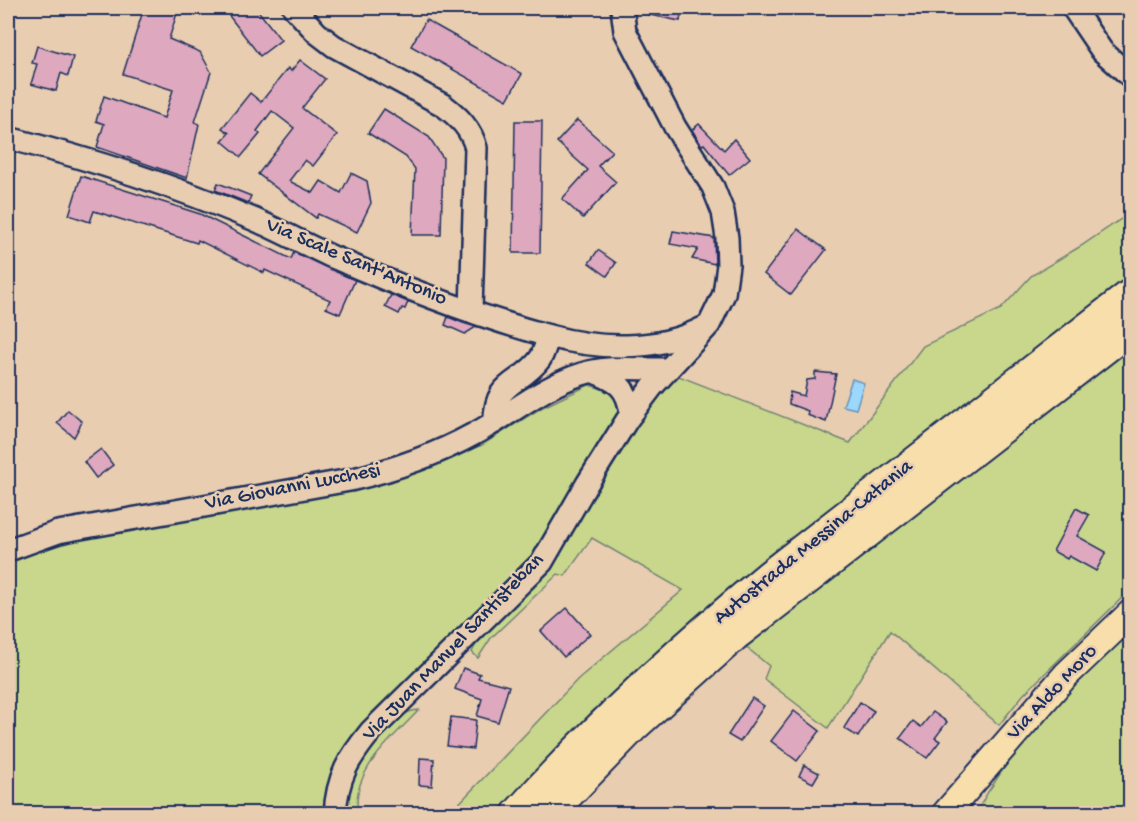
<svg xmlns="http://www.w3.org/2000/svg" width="1138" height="821" font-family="'Gochi Hand',sans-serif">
	<rect width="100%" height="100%" fill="#e9cdb0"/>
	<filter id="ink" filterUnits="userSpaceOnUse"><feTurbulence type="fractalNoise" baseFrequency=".0167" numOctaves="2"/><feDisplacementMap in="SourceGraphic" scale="12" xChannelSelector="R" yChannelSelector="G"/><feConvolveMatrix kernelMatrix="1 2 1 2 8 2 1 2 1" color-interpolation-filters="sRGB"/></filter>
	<g filter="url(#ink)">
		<g fill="#c8d78b" stroke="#728374" stroke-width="1.5">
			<path d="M 1130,213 L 1130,280 L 929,434 L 704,612 L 592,712 L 501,813 L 449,814 L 578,679 L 683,590 L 592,538 L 565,576 L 558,574 L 491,638 L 478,658 L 472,652 L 481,635 C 523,578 566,522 608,465 C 630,434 648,398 679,376 L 850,443 L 923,346 L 1001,309 L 1031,276 L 1081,246 Z"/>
			<path d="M 1130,346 L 1130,590 L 1023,695 L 999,725 L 890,631 L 828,728 L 764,679 L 769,666 L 745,646 Z"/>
			<path d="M 589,385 C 608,390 618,394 618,415 L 539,553 L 330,780 L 325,813 L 8,814 L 8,564 L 40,551 L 73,541 L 391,482 L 482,445 L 541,408 Z"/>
			<path d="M 1130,634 L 1130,813 L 978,814 L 980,806 L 988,792 L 1014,753 L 1095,664 Z"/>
			<path d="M 419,710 C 393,738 350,771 358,813 L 345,814 C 348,773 359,756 388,729 C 398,719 404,711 419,710 Z"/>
		</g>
		<path fill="#9bd8fc" stroke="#6894bd" stroke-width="1.5" d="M 852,379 L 864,383 L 856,409 L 843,406 Z"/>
		<g fill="#dea8bf" stroke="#1b2f5e" stroke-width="1.5">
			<path d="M 144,8 L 171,8 L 178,10 L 169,39 L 200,52 L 211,72 L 195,122 L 199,124 L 187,178 L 97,147 L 104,124 L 96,121 L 104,96 L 164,118 L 173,90 L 123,74 Z"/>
			<path d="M 223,8 L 256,8 L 281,40 L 260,56 Z"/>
			<path d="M 640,8 L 682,8 L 680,21 L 640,13 Z"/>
			<path d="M 426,20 L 522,74 L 507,100 L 411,46 Z"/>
			<path d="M 37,46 L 73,57 L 68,76 L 61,73 L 56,91 L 31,84 L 37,64 L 32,63 Z"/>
			<path d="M 300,60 L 325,79 L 302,108 L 337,135 L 313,166 L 305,160 L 289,181 L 313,193 L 321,181 L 341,193 L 351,173 L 367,181 L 371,203 L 357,232 L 318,214 L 316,218 L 258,174 L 294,128 L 272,111 L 257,131 L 260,134 L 241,157 L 222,141 L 229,133 L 222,128 L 250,93 L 261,102 L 288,68 L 291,71 Z"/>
			<path d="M 384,109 L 429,137 L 443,158 L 441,235 L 412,235 L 415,169 L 406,157 L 368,133 Z"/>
			<path d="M 577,120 L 612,151 L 598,166 L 616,182 L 583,218 L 562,199 L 588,170 L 557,142 Z"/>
			<path d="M 515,121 L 542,121 L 540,253 L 513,253 Z"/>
			<path d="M 699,124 L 724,150 L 734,139 L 750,158 L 729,175 L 704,144 L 702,145 L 700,143 L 694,133 L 692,130 Z"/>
			<path d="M 81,176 L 200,214 L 291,259 L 294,252 L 355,280 L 340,314 L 326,308 L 330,300 L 265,270 L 264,273 L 198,240 L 197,243 L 94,211 L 90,222 L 69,215 Z"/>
			<path d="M 218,183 L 251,196 L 248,203 L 215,190 Z"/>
			<path d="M 798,229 L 826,250 L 791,295 L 764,274 Z"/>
			<path d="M 673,231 L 714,238 L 715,264 L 692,259 L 698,249 L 670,244 Z"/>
			<path d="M 598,250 L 616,263 L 607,276 L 589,263 Z"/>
			<path d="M 391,295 L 408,302 L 405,309 L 402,308 L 399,314 L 385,307 Z"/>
			<path d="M 448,317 L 463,323 L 476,327 L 465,334 L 445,325 Z"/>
			<path d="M 815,372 L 836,374 L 826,422 L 807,415 L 808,411 L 789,404 L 790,392 L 804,396 L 807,380 L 815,379 Z"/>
			<path d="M 68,410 L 82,422 L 74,437 L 57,423 Z"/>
			<path d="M 101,449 L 113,465 L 96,478 L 84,462 Z"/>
			<path d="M 1076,508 L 1089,515 L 1077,536 L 1106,552 L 1096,571 L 1069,556 L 1067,559 L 1053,551 Z"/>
			<path d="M 567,608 L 590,634 L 564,657 L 541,631 Z"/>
			<path d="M 463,668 L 480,674 L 478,678 L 509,686 L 498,722 L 477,716 L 482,699 L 455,689 Z"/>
			<path d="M 752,698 L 764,706 L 740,742 L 728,735 Z"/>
			<path d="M 860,702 L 874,711 L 858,737 L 844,728 Z"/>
			<path d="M 794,711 L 820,731 L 797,761 L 771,741 Z"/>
			<path d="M 933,712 L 947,722 L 935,738 L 940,741 L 927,758 L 900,738 L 913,721 L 921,727 Z"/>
			<path d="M 451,717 L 476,720 L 473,749 L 447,746 Z"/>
			<path d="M 420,758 L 434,759 L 432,786 L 419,785 Z"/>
			<path d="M 804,765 L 819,773 L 813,783 L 799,776 Z"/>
		</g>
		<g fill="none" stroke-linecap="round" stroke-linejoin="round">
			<g stroke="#1b2f5e" stroke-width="26">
				<g id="minor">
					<path d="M 294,8 L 317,33 L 334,46 L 443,105 C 459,117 471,129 476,148 L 471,310"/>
					<path d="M 1073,8 L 1102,51 L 1130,76"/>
					<path d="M 8,138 C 91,159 174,186 253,219 C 281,231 308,246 335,258 C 404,288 476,316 549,336 C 597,349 657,352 703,328"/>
					<path d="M 594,372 C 617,381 628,387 631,414"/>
					<path d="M 495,422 C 494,380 520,386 540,359 C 544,353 546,343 549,336"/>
					<path d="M 8,550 L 58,532 L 350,480 C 392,470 436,455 474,434 C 510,415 543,386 582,374 C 609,365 640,370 668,369"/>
					<path d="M 335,814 C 337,777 349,758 371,731 L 542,562 L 587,484 L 627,420 L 652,387 L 709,325 L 724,294 L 728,265 L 727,238 L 723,212 L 713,187 L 675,127 L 625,31 L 622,8"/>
				</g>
			</g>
			<g stroke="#1b2f5e" stroke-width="30">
				<path id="major" d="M 945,814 L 1066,675 L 1130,614"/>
			</g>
			<g stroke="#1b2f5e" stroke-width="34">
				<g id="highway">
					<path d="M 517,814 C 595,727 680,649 770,575 L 1130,295"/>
					<path d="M 549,814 L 634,726 L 734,636 L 1130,329"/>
				</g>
			</g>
			<use href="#minor" stroke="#e9cdb0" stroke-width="21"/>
			<use href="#major" stroke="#f8deab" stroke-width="26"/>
			<use href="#highway" stroke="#f8deab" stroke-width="30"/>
		</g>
	</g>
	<g text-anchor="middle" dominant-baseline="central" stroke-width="5" stroke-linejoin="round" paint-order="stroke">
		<g font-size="21" fill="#1b2f5e" stroke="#e9cdb0">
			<text transform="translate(356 263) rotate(23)">Via Scale Sant'Antonio</text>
			<text transform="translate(293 488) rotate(-11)">Via Giovanni Lucchesi</text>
			<text transform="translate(814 543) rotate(-39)">Autostrada Messina-Catania</text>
			<text transform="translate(454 648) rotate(-46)">Via Juan Manuel Santisteban</text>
			<text transform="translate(1053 693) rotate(-47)">Via Aldo Moro</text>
		</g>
	</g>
	<rect width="1138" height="821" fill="none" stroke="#e9cdb0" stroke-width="30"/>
	<rect x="15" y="15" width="1108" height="791" fill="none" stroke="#1b2f5e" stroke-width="2" filter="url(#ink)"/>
</svg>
